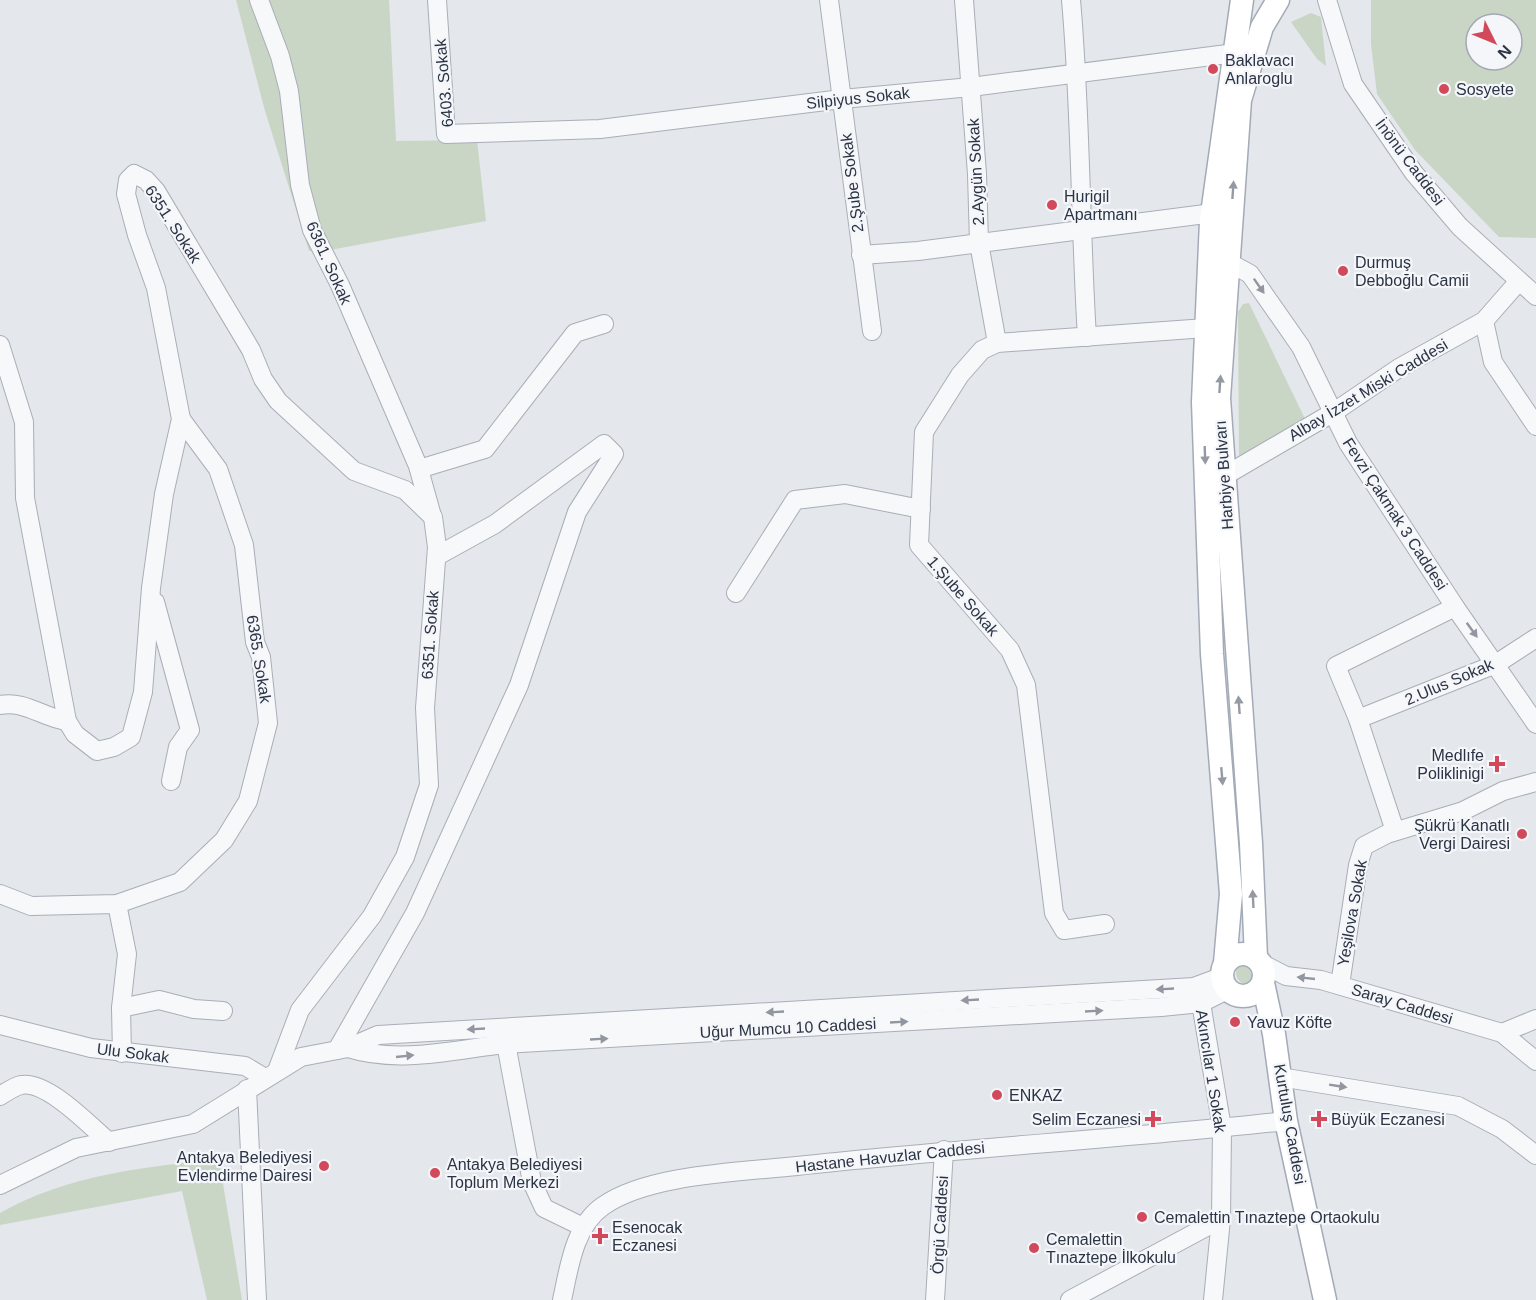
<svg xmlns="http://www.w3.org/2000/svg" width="1536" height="1300" font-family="Arial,sans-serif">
	<rect width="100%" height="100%" fill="#e4e7ec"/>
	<g fill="#c9d6c5" fill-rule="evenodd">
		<path d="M 236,0 L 389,0 L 396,141 L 477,140 L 486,221 L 330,250 L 309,251 L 265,111 Z"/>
		<path d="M 1371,0 L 1536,0 L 1536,238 L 1499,237 L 1415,150 L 1377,94 L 1371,45 ZM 1476,24 L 1512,24 L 1512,60 L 1476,60 Z"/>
		<path d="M 1311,13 L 1321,17 L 1326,66 L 1317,59 L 1291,22 Z"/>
		<path d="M 1249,303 L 1306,421 L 1239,460 L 1238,312 L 1243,304 Z"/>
		<circle cx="1247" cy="973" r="11"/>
		<path d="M 219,1159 L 242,1300 L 207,1300 L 182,1191 L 0,1225 L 0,1213 C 67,1175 144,1167 219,1159 Z"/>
	</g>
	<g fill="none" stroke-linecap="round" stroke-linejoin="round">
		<g stroke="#a9aeb7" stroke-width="20">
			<g id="minor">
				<path d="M 259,0 L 280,56 L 289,91 L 300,185 L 312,230 L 340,285 L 418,466 L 432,516"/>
				<path d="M 437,0 L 446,134 L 600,129 L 842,99 L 971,87 L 1235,53"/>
				<path d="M 829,0 L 872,331"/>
				<path d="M 964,0 L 977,174 L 979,243 L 997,343"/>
				<path d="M 1071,0 C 1081,112 1080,225 1087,337"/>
				<path d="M 1327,0 L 1353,84 L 1414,173 L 1460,227 L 1536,296"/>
				<path d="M 861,255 L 918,251 L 1213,213"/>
				<path d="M 1217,262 L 1228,262 L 1250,274 L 1301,347 L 1348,443 L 1455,607 L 1536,724"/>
				<path d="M 1484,321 L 1493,362 L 1536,426"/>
				<path d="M 0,345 L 24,422 L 25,498 L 67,721 L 75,734 L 97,751 L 114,747 L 131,737 L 143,692 L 151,588 L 164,494 L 181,419 L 156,288 L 137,235 L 126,194 L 128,180 L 134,174 L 146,180 L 156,191 L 251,350 L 263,379 L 278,401 L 354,471 L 405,490 L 433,517 L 437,547 L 425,708 L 429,785 L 405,857 L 372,916 L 300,1010 L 277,1071"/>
				<path d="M 419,469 L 485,449 L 575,333 L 604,324"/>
				<path d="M 1214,482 L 1334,412 L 1399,368 L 1484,321 L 1519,281"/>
				<path d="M 736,593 L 795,500 L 845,494 L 921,509"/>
				<path d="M 155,602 L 190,730 L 178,747 L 171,781"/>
				<path d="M 0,705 C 25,700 43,718 67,721"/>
				<path d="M 1358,719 L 1496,664 L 1536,638"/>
				<path d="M 1395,831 L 1358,719 L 1336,666 L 1455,607"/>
				<path d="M 0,894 L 31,906 L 117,904 L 180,882 L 224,840 L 248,801 L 268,723 L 261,657 L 255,642 L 244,545 L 218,469 L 181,419"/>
				<path d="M 117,904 L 127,954 L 121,1008 L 122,1053"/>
				<path d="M 1105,924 L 1064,930 L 1054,913 L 1026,685 L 1010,650 L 919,545 L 924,432 L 960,375 L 982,350 L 997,343 L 1206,328"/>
				<path d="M 1261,963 L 1286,976 L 1321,980 L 1502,1033 L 1536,1061"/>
				<path d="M 1340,985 L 1358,865 L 1364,846 L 1387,834 L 1463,811 L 1503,791 L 1536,782"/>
				<path d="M 1197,994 L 1201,1003 L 1222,1128 L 1221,1219 L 1213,1300"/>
				<path d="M 121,1008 L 159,1000 L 194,1009 L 223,1011"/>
				<path d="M 0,1025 L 91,1048 L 245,1066 L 265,1078"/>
				<path d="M 504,1033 L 532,1182 L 544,1208 L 583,1227"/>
				<path d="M 1502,1033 L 1536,1019"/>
				<path d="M 348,1048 C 398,1064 453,1050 504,1044 L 1161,1007 L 1201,1003 L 1227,990"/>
				<path d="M 337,1050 L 415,913 L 519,685 L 577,512 L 614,454 L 604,444 L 495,524 L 437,556"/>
				<path d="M 1280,1077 L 1458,1106 L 1502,1129 L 1536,1155"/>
				<path d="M 247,1089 L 257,1300"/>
				<path d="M 0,1096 C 6,1092 14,1087 21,1085 C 47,1080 90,1126 109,1142"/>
				<path d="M 0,1185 L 76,1148 L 193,1124 L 301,1057 L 348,1048 L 378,1035 L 1194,987 L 1221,977"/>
				<path d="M 562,1300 C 569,1268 574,1226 603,1206 C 648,1174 742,1172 797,1166 C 960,1148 1124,1139 1286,1121"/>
				<path d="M 935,1300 L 944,1150"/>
				<path d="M 1070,1300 L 1221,1219"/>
			</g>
		</g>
		<g stroke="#a3abb8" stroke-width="25">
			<g id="major">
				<circle cx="1243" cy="975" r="21"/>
				<path d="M 1256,958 L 1251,843 L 1219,398 L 1240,100 L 1262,27 L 1278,0"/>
				<path d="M 1225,963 L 1231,894 L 1212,654 L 1203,402 L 1211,221 L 1242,0"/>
				<path d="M 1263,983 L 1274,1034 L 1286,1121 L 1325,1300"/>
			</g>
		</g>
		<use href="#minor" stroke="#f7f8fa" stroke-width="18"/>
		<use href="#major" stroke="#fff" stroke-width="22"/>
	</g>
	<defs><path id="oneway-solid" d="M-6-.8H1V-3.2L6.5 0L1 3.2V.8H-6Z" transform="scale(1.5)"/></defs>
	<g fill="#959aa2">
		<use href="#oneway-solid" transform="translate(1233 190) rotate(-86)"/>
		<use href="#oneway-solid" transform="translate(1220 384) rotate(-86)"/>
		<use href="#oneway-solid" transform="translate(1205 455) rotate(88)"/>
		<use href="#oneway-solid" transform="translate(1239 705) rotate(-94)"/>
		<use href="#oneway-solid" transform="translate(1222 776) rotate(85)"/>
		<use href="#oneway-solid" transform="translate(1253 899) rotate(-93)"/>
	</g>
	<g fill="#9196a0">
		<use href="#oneway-solid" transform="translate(1259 286) rotate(55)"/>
		<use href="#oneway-solid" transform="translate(1472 630) rotate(54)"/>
		<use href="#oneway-solid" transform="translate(1306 978) rotate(-174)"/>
		<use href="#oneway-solid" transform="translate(1165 989) rotate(177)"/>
		<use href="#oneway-solid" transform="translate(970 1000) rotate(177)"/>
		<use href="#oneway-solid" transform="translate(1094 1011) rotate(-3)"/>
		<use href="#oneway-solid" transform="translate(775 1012) rotate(177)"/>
		<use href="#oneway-solid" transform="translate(899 1022) rotate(-3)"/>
		<use href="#oneway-solid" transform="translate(476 1029) rotate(177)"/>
		<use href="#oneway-solid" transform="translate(599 1039) rotate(-3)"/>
		<use href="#oneway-solid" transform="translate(405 1056) rotate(-6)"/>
		<use href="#oneway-solid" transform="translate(1338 1086) rotate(9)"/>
	</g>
	<g fill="#d1495b" stroke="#f4f6f9" stroke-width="2">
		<circle cx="1213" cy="69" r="6"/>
		<circle cx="1444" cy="89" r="6"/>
		<circle cx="1052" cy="205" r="6"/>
		<circle cx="1343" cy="271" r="6"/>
		<path d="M1494 755h6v6h6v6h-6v6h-6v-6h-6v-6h6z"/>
		<circle cx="1522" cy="834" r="6"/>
		<circle cx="1235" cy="1022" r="6"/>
		<circle cx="997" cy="1095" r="6"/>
		<path d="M1150 1110h6v6h6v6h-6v6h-6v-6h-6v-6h6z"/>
		<path d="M1316 1110h6v6h6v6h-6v6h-6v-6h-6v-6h6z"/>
		<circle cx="324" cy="1166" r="6"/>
		<circle cx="435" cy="1173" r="6"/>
		<circle cx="1142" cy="1217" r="6"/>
		<path d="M597 1227h6v6h6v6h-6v6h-6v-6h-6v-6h6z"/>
		<circle cx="1034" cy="1248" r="6"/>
	</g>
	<g text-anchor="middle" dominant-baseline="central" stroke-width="4.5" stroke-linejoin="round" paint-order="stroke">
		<g font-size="16" fill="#2b3445" stroke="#f4f6f9" text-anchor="start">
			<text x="1225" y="60">Baklavacı<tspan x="1225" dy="18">Anlaroglu</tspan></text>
			<text x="1456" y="89">Sosyete</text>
			<text x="1064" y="196">Hurigil<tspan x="1064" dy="18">Apartmanı</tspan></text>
			<text x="1355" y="262">Durmuş<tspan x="1355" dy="18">Debboğlu Camii</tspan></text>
			<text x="1484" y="755" text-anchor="end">Medlıfe<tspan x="1484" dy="18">Poliklinigi</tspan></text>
			<text x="1510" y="825" text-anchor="end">Şükrü Kanatlı<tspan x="1510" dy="18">Vergi Dairesi</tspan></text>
			<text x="1247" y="1022">Yavuz Köfte</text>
			<text x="1009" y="1095">ENKAZ</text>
			<text x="1141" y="1119" text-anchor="end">Selim Eczanesi</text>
			<text x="1331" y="1119">Büyük Eczanesi</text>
			<text x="312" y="1157" text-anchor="end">Antakya Belediyesi<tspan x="312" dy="18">Evlendirme Dairesi</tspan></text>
			<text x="447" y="1164">Antakya Belediyesi<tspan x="447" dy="18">Toplum Merkezi</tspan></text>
			<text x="1154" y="1217">Cemalettin Tınaztepe Ortaokulu</text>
			<text x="612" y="1227">Esenocak<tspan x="612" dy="18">Eczanesi</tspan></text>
			<text x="1046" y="1239">Cemalettin<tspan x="1046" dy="18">Tınaztepe İlkokulu</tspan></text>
		</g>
		<g font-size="16" fill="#2b3445" stroke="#f4f6f9">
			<text transform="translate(444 83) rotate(-95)">6403. Sokak</text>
			<text transform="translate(858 98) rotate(-6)">Silpiyus Sokak</text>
			<text transform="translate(1410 162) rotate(53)">İnönü Caddesi</text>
			<text transform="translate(976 172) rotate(-93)">2.Aygün Sokak</text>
			<text transform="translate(852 183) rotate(-97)">2.Şube Sokak</text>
			<text transform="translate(173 224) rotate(57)">6351. Sokak</text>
			<text transform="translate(329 263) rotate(66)">6361. Sokak</text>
			<text transform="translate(1368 390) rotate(-31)">Albay İzzet Miski Caddesi</text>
			<text transform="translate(1224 475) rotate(-94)">Harbiye Bulvarı</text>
			<text transform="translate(1395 514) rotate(57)">Fevzi Çakmak 3 Caddesi</text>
			<text transform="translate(963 596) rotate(49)">1.Şube Sokak</text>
			<text transform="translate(430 635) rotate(-86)">6351. Sokak</text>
			<text transform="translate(259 659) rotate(81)">6365. Sokak</text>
			<text transform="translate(1449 682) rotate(-23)">2.Ulus Sokak</text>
			<text transform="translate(1352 913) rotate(-80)">Yeşilova Sokak</text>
			<text transform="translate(1402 1004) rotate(17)">Saray Caddesi</text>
			<text transform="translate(788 1028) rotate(-3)">Uğur Mumcu 10 Caddesi</text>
			<text transform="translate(133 1053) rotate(7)">Ulu Sokak</text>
			<text transform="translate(1211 1071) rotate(81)">Akıncılar 1 Sokak</text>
			<text transform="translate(1290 1124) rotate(80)">Kurtuluş Caddesi</text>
			<text transform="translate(890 1157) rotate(-6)">Hastane Havuzlar Caddesi</text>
			<text transform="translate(940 1225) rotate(-87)">Örgü Caddesi</text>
		</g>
	</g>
	<g transform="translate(1494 42) rotate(133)"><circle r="28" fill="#f4f6f9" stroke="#a4a8b1" stroke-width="1.5"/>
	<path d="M0-4.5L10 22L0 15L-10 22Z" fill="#d1495b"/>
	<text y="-9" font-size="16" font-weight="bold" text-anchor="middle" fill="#2b3445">N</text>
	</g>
</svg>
